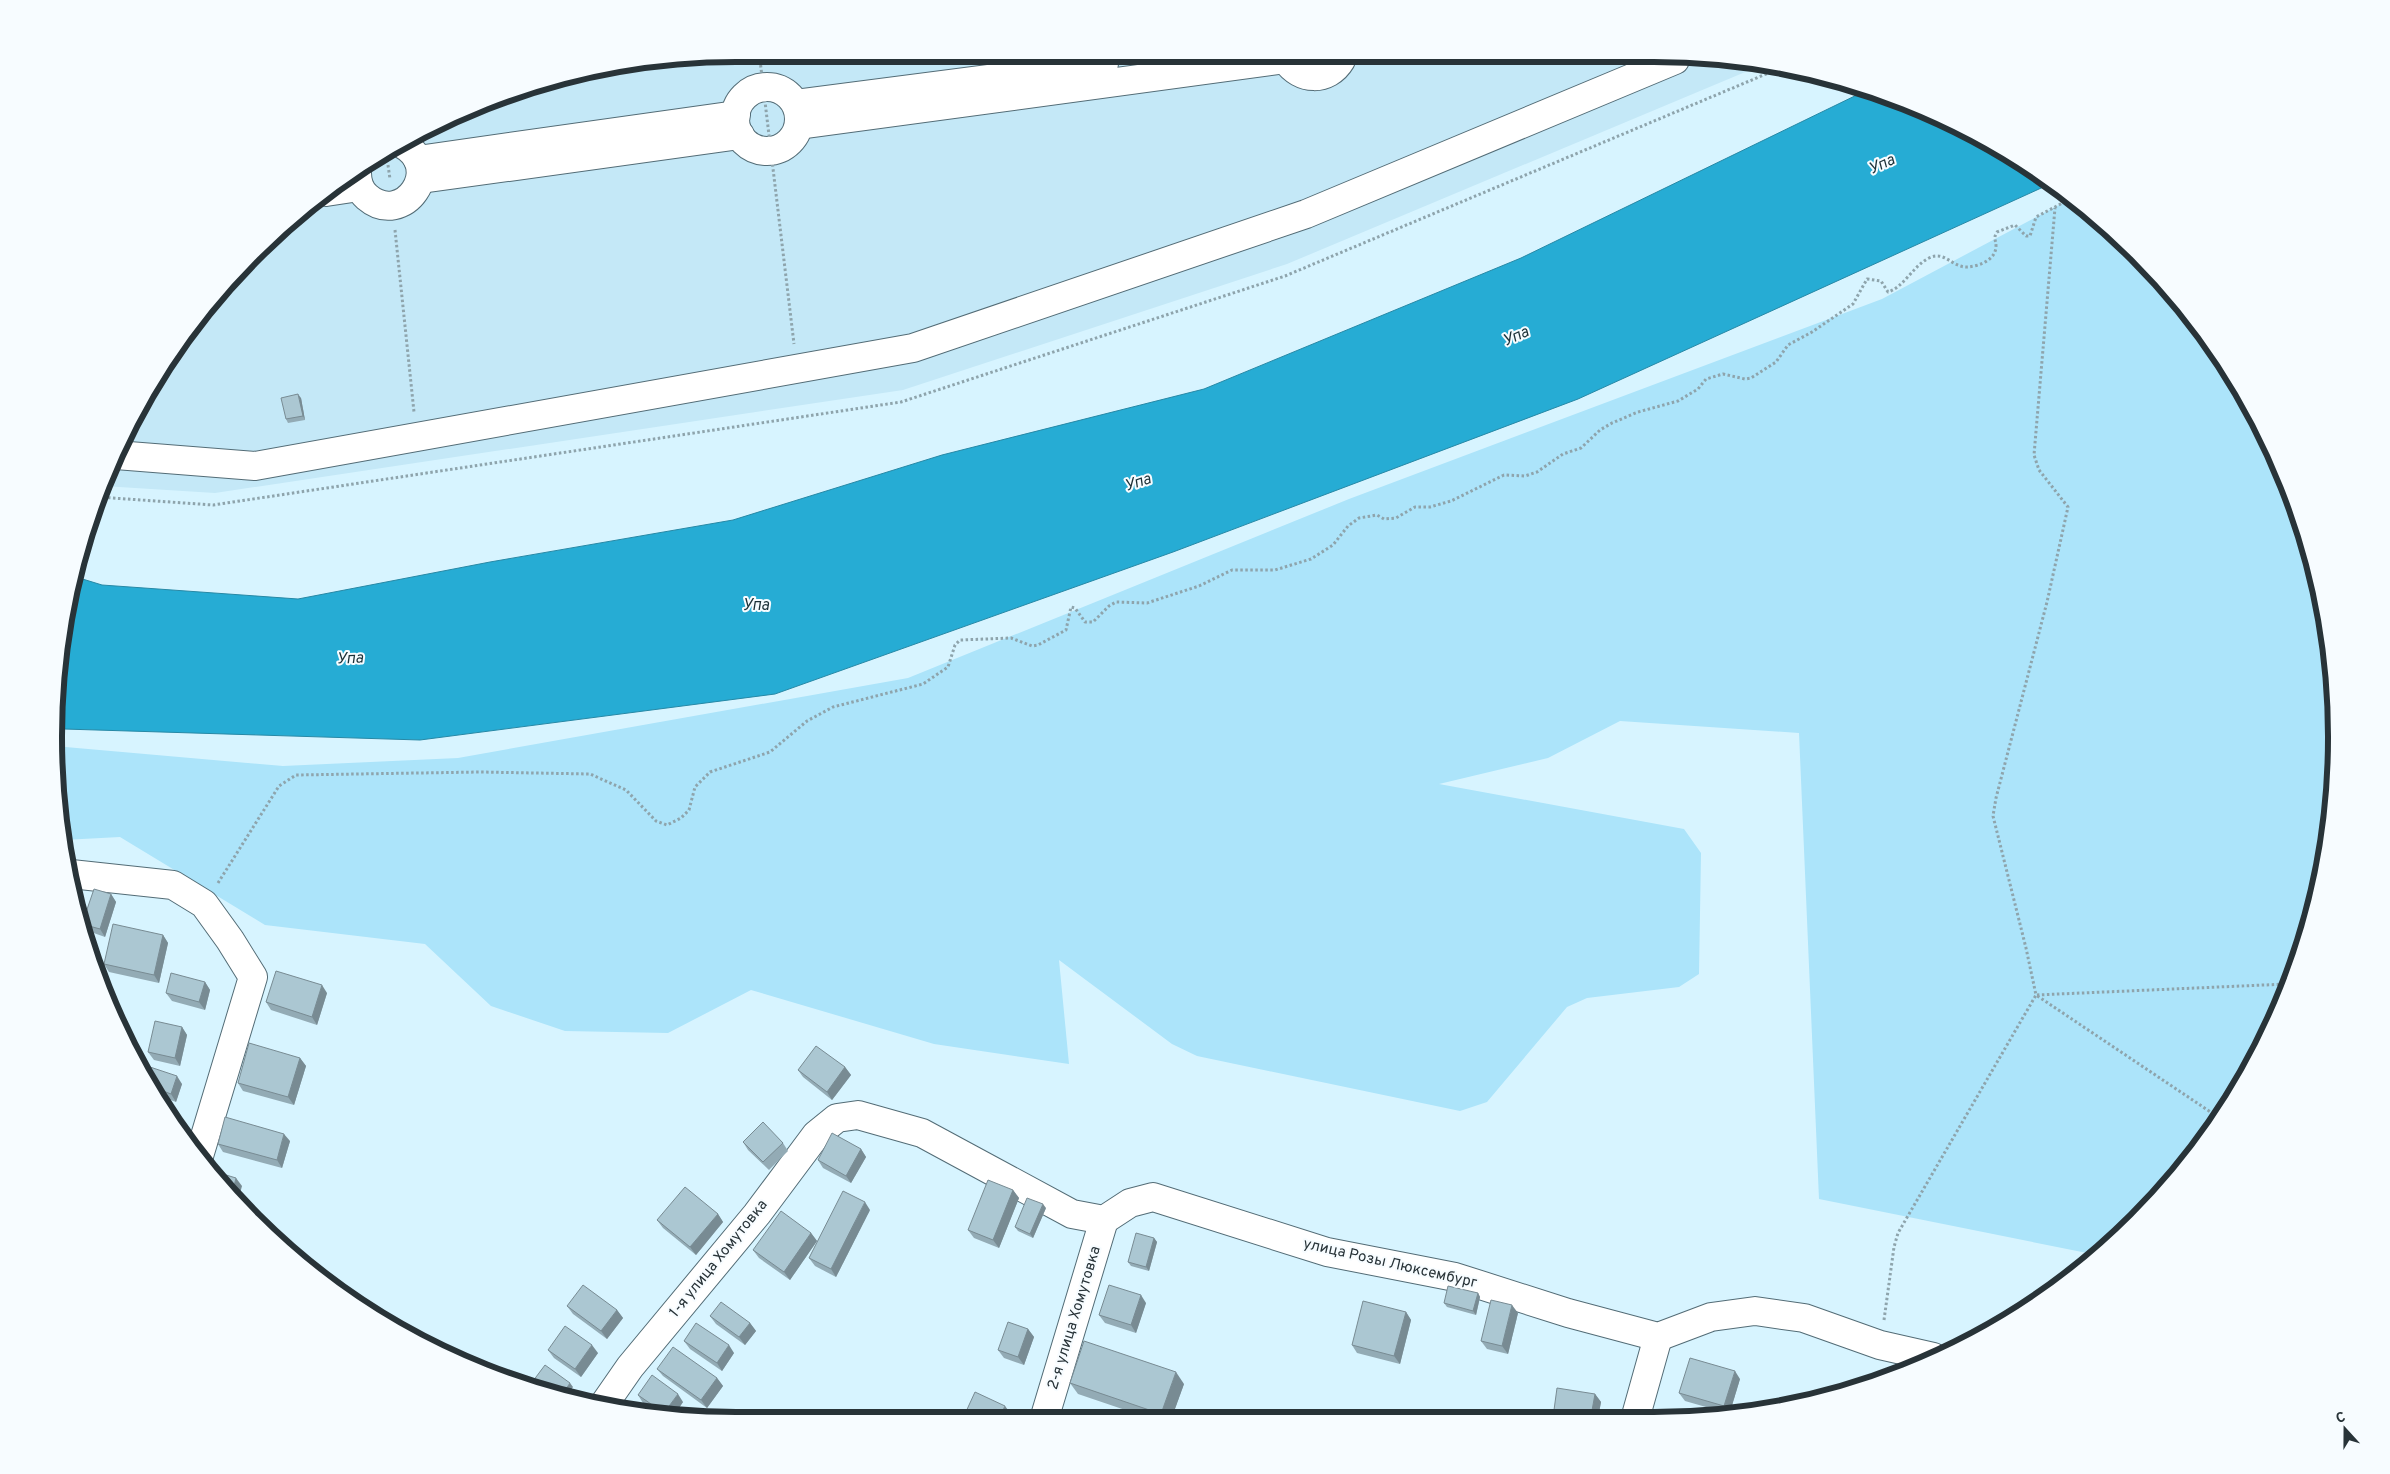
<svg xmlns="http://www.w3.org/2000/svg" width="2390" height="1474" font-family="Overpass,sans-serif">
	<rect width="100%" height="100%" fill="#d7f4ff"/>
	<path fill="#c4e8f7" d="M 648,60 L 1742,60 L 1762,65 L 1287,264 L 903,390 L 215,493 L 103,486 L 124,435 L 195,321 L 321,195 L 435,124 L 518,90 Z"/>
	<path fill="#ace4fa" d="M 2072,198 L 2167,286 L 2245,395 L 2300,517 L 2330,648 L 2335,781 L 2313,914 L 2266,1039 L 2195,1153 L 2097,1255 L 1819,1199 L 1799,733 L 1620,721 L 1548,758 L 1439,784 L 1684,829 L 1701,853 L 1699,974 L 1679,987 L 1587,998 L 1567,1007 L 1487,1102 L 1460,1111 L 1197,1056 L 1172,1044 L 1059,960 L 1069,1064 L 934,1044 L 751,990 L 668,1033 L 565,1031 L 491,1006 L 425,944 L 265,925 L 120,837 L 63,840 L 60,826 L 54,746 L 283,766 L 458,758 L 908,678 L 1349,499 L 1882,299 Z"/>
	<path fill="#26acd4" stroke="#2788a5" d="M 1863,92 L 1914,106 L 2050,184 L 1578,399 L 1173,552 L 775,694 L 420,740 L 64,729 L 54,726 L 60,648 L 76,577 L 102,585 L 298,599 L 490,562 L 733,520 L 942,455 L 1204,389 L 1521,258 Z"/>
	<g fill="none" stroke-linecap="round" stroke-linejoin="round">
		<g stroke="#536c76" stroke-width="30">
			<g id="minor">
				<path d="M 1286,60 C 1300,81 1328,82 1341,60"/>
				<circle cx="767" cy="119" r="32"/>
				<path d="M 796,104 L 1104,64"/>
				<path d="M 799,125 L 1279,60"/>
				<path d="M 418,160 L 736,115"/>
				<path d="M 357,173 C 357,182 360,191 367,197 C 403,228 446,168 402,144"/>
				<path d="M 421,179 L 740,135"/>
				<path d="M 326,192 L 359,187"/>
				<path d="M 116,455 L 255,466 L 913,348 L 1306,214 L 1675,60"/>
				<path d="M 71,874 L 173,885 L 204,904 L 230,940 L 253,977 L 199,1156"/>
				<path d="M 605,1403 L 630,1367 L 757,1214 L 816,1135 L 837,1118 L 858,1115 L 922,1133 L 1072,1214 L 1104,1220 L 1130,1203 L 1153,1197 L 1327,1252 L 1455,1277 L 1568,1313 L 1658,1337 L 1711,1317 L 1755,1311 L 1804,1318 L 1880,1345 L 1933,1357"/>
				<path d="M 1045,1416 L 1104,1220"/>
				<path d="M 1635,1419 L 1658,1337"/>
			</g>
		</g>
		<g stroke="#8ea4ac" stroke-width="3" stroke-dasharray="2.5 2.5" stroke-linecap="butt">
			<path d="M 760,60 L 794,344"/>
			<path d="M 388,165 L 390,179"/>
			<path d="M 395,230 L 414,412"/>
			<path d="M 98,497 L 213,505 L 901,402 L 1285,276 L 1778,69"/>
			<path d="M 218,883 L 279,786 L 296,775 L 480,772 L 590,774 L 626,790 L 656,821 L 667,825 L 681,818 L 689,810 L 695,787 L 710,772 L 770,752 L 807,721 L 833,707 L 923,684 L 948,667 L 955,645 L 960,640 L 1011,638 L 1032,646 L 1038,645 L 1066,630 L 1071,607 L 1075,608 L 1085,622 L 1093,622 L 1109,606 L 1116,602 L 1147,603 L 1199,586 L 1232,570 L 1275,570 L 1311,559 L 1333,545 L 1348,526 L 1359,518 L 1377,515 L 1384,519 L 1396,518 L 1415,507 L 1430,507 L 1451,501 L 1504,475 L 1525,476 L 1537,472 L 1563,454 L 1581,448 L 1600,430 L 1612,423 L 1638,412 L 1678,401 L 1698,389 L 1706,379 L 1723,374 L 1745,379 L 1751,378 L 1776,362 L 1788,345 L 1812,332 L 1853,304 L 1867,279 L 1881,281 L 1888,292 C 1904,287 1913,266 1929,258 C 1945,250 1952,268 1968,267 C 1979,266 1996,260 1996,246 C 1996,240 1993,238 1997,232 L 2015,225 L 2026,236 L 2030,236 L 2036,217 L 2072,198"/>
			<path d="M 2218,1117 L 2036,995 L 2287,984"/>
			<path d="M 1884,1320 L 1894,1247 L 1898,1233 L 2036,995 L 2026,948 L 1993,816 L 1996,798 L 2047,602 L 2068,507 L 2039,470 L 2034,455 L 2055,208"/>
		</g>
		<use href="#minor" stroke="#fff" stroke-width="28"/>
	</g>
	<g fill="#93abb5">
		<path d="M 301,398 L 305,420 L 288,423 L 286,419 Z"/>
		<path d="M 111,894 L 116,902 L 105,937 L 88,931 L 82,924 Z"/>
		<path d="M 163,935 L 168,943 L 159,983 L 109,972 L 104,964 Z"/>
		<path d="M 205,982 L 210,990 L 205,1010 L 172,1001 L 166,993 Z"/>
		<path d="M 327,993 L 317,1025 L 271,1010 L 266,1002 Z"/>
		<path d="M 182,1027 L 187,1035 L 180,1066 L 154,1060 L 148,1052 Z"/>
		<path d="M 300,1058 L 306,1066 L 294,1105 L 243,1091 L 238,1083 Z"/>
		<path d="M 845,1067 L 851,1075 L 832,1100 L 803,1077 L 798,1070 Z"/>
		<path d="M 143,1069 L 182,1084 L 176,1102 L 160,1096 Z"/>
		<path d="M 290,1141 L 282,1168 L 223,1152 L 218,1144 Z"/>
		<path d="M 743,1142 L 783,1143 L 788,1151 L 769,1170 L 748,1150 Z"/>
		<path d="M 861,1149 L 866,1157 L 851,1183 L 823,1168 L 818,1160 Z"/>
		<path d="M 1013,1190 L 1019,1198 L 999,1248 L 974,1238 L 968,1230 Z"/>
		<path d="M 1046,1208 L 1033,1238 L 1018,1231 L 1015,1227 Z"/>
		<path d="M 870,1210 L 836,1277 L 815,1266 L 809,1258 Z"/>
		<path d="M 718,1214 L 723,1222 L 696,1255 L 663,1228 L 657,1220 Z"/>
		<path d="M 811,1233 L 817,1241 L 790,1280 L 759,1258 L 753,1250 Z"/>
		<path d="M 1154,1238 L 1157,1242 L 1149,1271 L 1131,1266 L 1128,1262 Z"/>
		<path d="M 1478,1293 L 1480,1297 L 1476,1315 L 1447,1307 L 1444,1303 Z"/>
		<path d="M 1146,1303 L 1136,1333 L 1105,1323 L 1099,1315 Z"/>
		<path d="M 567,1306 L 617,1310 L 623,1318 L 607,1339 L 573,1314 Z"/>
		<path d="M 1406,1312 L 1411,1320 L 1400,1364 L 1357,1353 L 1352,1345 Z"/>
		<path d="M 1518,1313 L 1508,1354 L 1487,1349 L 1481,1341 Z"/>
		<path d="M 710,1316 L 750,1323 L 756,1331 L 745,1345 L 716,1324 Z"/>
		<path d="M 1028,1329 L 1034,1337 L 1024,1365 L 1004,1358 L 998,1350 Z"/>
		<path d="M 684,1341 L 734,1353 L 722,1371 L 690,1349 Z"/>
		<path d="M 548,1350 L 598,1353 L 581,1377 L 554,1358 Z"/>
		<path d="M 657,1369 L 717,1378 L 723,1386 L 707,1408 L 663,1376 Z"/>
		<path d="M 1740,1379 L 1730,1412 L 1727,1413 L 1685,1401 L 1679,1393 Z"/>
		<path d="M 1070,1383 L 1184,1384 L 1172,1417 L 1143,1416 L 1078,1394 Z"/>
		<path d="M 1595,1394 L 1601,1402 L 1598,1418 L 1559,1418 L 1554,1410 Z"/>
		<path d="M 638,1395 L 683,1402 L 674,1415 L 660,1414 L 643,1403 Z"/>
	</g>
	<g fill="#788b93">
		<path d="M 298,394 L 301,398 L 305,420 L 303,416 Z"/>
		<path d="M 111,894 L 116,902 L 105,937 L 100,929 Z"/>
		<path d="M 163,935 L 168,943 L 159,983 L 154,975 Z"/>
		<path d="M 205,982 L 210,990 L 205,1010 L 199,1002 Z"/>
		<path d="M 322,985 L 327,993 L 317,1025 L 312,1017 Z"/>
		<path d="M 182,1027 L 187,1035 L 180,1066 L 175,1058 Z"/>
		<path d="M 300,1058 L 306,1066 L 294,1105 L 288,1097 Z"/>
		<path d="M 845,1067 L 851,1075 L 832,1100 L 827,1092 Z"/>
		<path d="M 177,1076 L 182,1084 L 176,1102 L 171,1094 Z"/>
		<path d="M 284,1134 L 290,1141 L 282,1168 L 277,1160 Z"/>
		<path d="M 861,1149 L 866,1157 L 851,1183 L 846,1176 Z"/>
		<path d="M 236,1178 L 242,1186 L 239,1197 L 233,1190 Z"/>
		<path d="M 1013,1190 L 1019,1198 L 999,1248 L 993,1240 Z"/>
		<path d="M 865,1202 L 870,1210 L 836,1277 L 831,1269 Z"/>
		<path d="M 1043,1204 L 1046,1208 L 1033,1238 L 1030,1234 Z"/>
		<path d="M 718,1214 L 723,1222 L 696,1255 L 690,1247 Z"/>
		<path d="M 811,1233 L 817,1241 L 790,1280 L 784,1272 Z"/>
		<path d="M 1154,1238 L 1157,1242 L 1149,1271 L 1146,1267 Z"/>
		<path d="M 1478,1293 L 1480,1297 L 1476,1315 L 1473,1311 Z"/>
		<path d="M 1141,1295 L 1146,1303 L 1136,1333 L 1131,1325 Z"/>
		<path d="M 1512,1305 L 1518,1313 L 1508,1354 L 1502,1346 Z"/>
		<path d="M 617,1310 L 623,1318 L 607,1339 L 601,1331 Z"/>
		<path d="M 1406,1312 L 1411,1320 L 1400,1364 L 1394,1356 Z"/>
		<path d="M 750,1323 L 756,1331 L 745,1345 L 739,1337 Z"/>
		<path d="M 1028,1329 L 1034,1337 L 1024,1365 L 1018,1357 Z"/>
		<path d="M 592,1345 L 598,1353 L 581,1377 L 575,1369 Z"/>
		<path d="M 729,1345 L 734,1353 L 722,1371 L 717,1363 Z"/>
		<path d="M 1735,1371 L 1740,1379 L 1730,1412 L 1729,1413 L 1724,1406 Z"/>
		<path d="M 1176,1372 L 1184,1384 L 1172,1417 L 1163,1417 L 1161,1414 Z"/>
		<path d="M 717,1378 L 723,1386 L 707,1408 L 701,1400 Z"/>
		<path d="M 570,1383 L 573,1387 L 569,1393 L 564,1392 Z"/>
		<path d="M 678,1394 L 683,1402 L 674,1415 L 664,1414 L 664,1413 Z"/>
		<path d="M 1595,1394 L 1601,1402 L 1598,1418 L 1593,1418 L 1591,1416 Z"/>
		<path d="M 1005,1406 L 1011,1414 L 1010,1416 L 1000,1416 Z"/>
	</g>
	<g fill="#abc7d2" stroke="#788b93">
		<path d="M 298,394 L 303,416 L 286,419 L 281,398 Z"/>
		<path d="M 94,889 L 111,894 L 100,929 L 82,924 Z"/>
		<path d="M 113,924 L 163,935 L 154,975 L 104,964 Z"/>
		<path d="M 276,971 L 322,985 L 312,1017 L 266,1002 Z"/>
		<path d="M 171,973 L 205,982 L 199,1002 L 166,993 Z"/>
		<path d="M 155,1021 L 182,1027 L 175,1058 L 148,1052 Z"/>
		<path d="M 249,1043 L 300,1058 L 288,1097 L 238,1083 Z"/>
		<path d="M 816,1046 L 845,1067 L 827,1092 L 798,1070 Z"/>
		<path d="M 144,1065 L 177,1076 L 171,1094 L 155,1088 L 143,1069 Z"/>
		<path d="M 225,1117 L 284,1134 L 277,1160 L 218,1144 Z"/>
		<path d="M 763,1122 L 783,1143 L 763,1162 L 743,1142 Z"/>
		<path d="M 832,1133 L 861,1149 L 846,1176 L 818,1160 Z"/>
		<path d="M 213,1171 L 236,1178 L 233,1190 Z"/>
		<path d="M 988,1180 L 1013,1190 L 993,1240 L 968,1230 Z"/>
		<path d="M 685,1187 L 718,1214 L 690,1247 L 657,1220 Z"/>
		<path d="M 843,1191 L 865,1202 L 831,1269 L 809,1258 Z"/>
		<path d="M 1027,1198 L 1043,1204 L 1030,1234 L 1015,1227 Z"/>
		<path d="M 781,1211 L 811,1233 L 784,1272 L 753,1250 Z"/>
		<path d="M 1136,1233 L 1154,1238 L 1146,1267 L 1128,1262 Z"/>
		<path d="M 583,1285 L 617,1310 L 601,1331 L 567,1306 Z"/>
		<path d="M 1109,1285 L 1141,1295 L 1131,1325 L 1099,1315 Z"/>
		<path d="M 1448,1286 L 1478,1293 L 1473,1311 L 1444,1303 Z"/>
		<path d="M 1491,1300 L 1512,1305 L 1502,1346 L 1481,1341 Z"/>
		<path d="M 1363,1301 L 1406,1312 L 1394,1356 L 1352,1345 Z"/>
		<path d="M 721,1302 L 750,1323 L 739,1337 L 710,1316 Z"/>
		<path d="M 1008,1322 L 1028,1329 L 1018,1357 L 998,1350 Z"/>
		<path d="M 696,1323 L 729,1345 L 717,1363 L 684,1341 Z"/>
		<path d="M 565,1326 L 592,1345 L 575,1369 L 548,1350 Z"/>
		<path d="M 1084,1341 L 1176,1372 L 1161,1414 L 1070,1383 Z"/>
		<path d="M 673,1347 L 717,1378 L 701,1400 L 657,1369 Z"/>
		<path d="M 1690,1358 L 1735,1371 L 1724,1406 L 1679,1393 Z"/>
		<path d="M 545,1365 L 570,1383 L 564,1392 L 539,1385 L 533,1381 Z"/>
		<path d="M 652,1375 L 678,1394 L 664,1413 L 638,1395 Z"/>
		<path d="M 1557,1388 L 1595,1394 L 1591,1416 L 1554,1410 Z"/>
		<path d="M 975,1392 L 1005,1406 L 1000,1416 L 964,1416 Z"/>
		<path d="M 638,1405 L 650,1414 L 633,1410 Z"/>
	</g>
	<g text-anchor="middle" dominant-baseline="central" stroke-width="4" stroke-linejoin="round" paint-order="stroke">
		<g font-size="15" fill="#283338" stroke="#f7fcff">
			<text transform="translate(719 1259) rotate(-51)">1-я улица Хомутовка</text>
			<text transform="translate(1390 1264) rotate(13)">улица Розы Люксембург</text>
			<text transform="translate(1075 1318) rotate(-73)">2-я улица Хомутовка</text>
		</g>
		<g font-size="16" font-style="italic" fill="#1b3037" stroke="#f7fcff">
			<text transform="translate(1882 165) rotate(-25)">Упа</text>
			<text transform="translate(1516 337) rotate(-24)">Упа</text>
			<text transform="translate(1138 483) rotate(-18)">Упа</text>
			<text x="756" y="606">Упа</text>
			<text transform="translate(350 659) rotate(-2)">Упа</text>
		</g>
	</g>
	<path d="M0 0H2390V1474H0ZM736 62H1654A674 674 0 0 1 2328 736V738A674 674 0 0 1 1654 1412H736A674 674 0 0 1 62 738V736A674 674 0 0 1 736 62Z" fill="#f7fcff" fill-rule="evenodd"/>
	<path fill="none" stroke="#283338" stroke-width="6" d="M736 62H1654A674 674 0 0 1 2328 736V738A674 674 0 0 1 1654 1412H736A674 674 0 0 1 62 738V736A674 674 0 0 1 736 62Z"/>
	<g transform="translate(2345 1429) rotate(339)" stroke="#f7fcff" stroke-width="4" paint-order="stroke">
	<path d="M0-4L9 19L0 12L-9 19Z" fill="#283338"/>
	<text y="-8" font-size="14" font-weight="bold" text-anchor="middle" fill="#283338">С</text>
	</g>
</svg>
